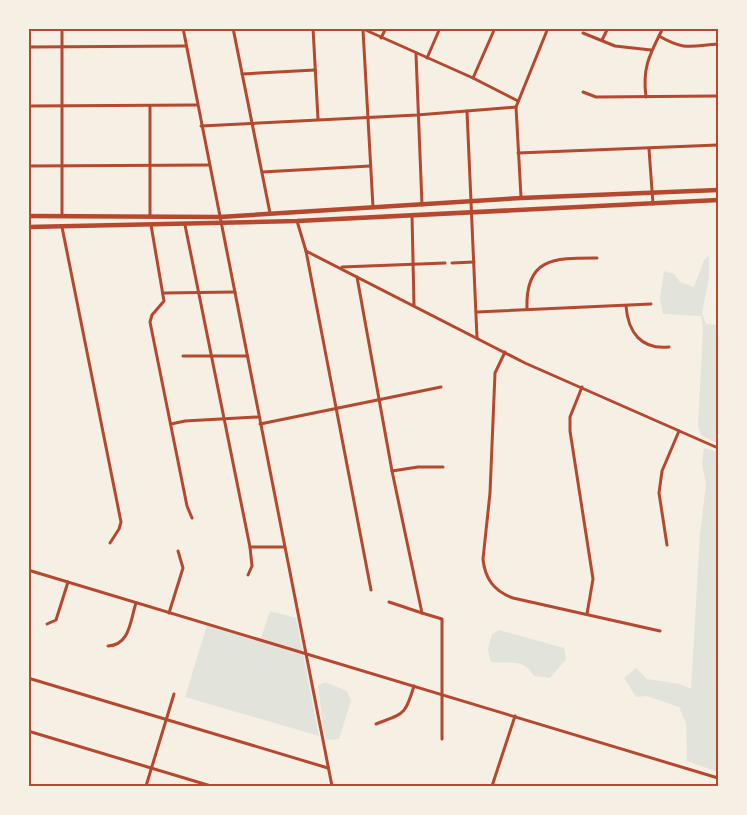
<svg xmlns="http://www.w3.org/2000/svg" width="747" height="815" font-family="'Fira Sans',sans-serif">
	<rect width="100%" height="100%" fill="#f6efe4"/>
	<g fill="#e2e4dc">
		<path d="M 709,256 L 709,277 L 702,314 L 706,324 L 718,325 L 718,443 L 702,436 L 698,427 L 703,328 L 701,316 L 663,314 L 660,299 L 664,271 L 674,274 L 680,282 L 694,287 L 704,260 Z"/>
		<path d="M 704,448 L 718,452 L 718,772 L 687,761 L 686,723 L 679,707 L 647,696 L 636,697 L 624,678 L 636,668 L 647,679 L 680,684 L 691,689 L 700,534 L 706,484 L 702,464 Z"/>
		<path d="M 270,611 L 296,618 L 319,736 L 185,697 L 207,625 L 260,641 Z"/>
		<path d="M 499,630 L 564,648 L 566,659 L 550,678 L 534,676 C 524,658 510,664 491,662 L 488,649 L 492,634 Z"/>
		<path d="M 325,682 L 347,691 L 351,701 L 339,739 L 327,740 L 324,732 L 318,686 Z"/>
	</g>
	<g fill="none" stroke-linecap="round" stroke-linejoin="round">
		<g stroke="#b5482f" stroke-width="3">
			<path d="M 183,28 L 332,786"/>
			<path d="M 233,28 L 270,213"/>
			<path d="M 313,28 L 318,119"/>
			<path d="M 361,28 L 473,78 L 518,101"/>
			<path d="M 363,30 L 373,207"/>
			<path d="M 583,33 L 615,46 L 651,50"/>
			<path d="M 659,36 C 685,51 691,46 718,44"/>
			<path d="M 381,38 L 386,28"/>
			<path d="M 602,40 L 608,28"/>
			<path d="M 28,47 L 186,46"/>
			<path d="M 416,54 L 422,205"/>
			<path d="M 427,58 L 440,28"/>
			<path d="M 242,74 L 315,70"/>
			<path d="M 473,78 L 495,28"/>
			<path d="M 583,92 L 596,97 L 718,96"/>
			<path d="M 646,97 C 642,67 650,54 663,28"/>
			<path d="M 28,106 L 196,105"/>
			<path d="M 467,111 L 477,338"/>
			<path d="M 201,126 L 417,115 L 516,107"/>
			<path d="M 649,149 L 653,204"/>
			<path d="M 518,153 L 718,145"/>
			<path d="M 28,166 L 209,165"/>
			<path d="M 262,172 L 370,166"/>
			<path d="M 521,197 L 516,107 L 548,28"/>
			<path d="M 412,215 L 414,305"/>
			<path d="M 62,216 L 62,28"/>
			<path d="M 150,216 L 150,106"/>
			<path d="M 297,221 L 306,251 L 371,590"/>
			<path d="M 151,225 L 164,301 L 152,315 L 150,322 L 187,506 L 192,518"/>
			<path d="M 185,225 L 250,547 L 252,566 L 248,575"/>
			<path d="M 62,227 L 121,522 L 119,529 L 110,543"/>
			<path d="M 306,251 L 525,363 L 718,448"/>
			<path d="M 452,263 L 474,262"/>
			<path d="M 342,267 L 445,263"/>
			<path d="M 357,277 L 392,471 L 422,613 L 389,602"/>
			<path d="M 163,293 L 235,292"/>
			<path d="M 626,306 C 628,332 641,350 669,347"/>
			<path d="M 527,309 C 525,257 555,258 597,258"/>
			<path d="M 477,312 L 651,304"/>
			<path d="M 505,352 L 495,373 L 490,493 L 483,559 C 485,579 494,591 513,598 L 660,631"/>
			<path d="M 183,356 L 247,356"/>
			<path d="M 582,387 L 570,417 L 570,431 L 593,579 L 587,614"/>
			<path d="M 171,424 L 185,421 L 258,417"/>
			<path d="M 260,424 L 441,387"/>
			<path d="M 392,471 L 418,467 L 443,467"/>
			<path d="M 667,545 L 659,493 L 662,471 L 679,431"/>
			<path d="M 250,547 L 284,547"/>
			<path d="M 28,570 L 718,778"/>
			<path d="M 169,613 L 183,568 L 178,551"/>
			<path d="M 422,613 L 442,619 L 442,739"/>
			<path d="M 47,624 L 56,620 L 68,582"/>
			<path d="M 108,646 C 130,645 130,621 136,603"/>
			<path d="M 28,678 L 328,768"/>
			<path d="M 376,724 C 404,713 405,716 414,686"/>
			<path d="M 28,731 L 211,786"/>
			<path d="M 28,785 L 34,786"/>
			<path d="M 146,786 L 174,694"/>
			<path d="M 492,786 L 515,716"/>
		</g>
		<g stroke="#b5482f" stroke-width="4.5">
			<path d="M 28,216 L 220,217 L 521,198 L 718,190"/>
			<path d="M 28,227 L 297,221 L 718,200"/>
		</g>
	</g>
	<rect width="747" height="815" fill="none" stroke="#f6efe4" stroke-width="60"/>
	<rect x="30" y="30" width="687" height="755" fill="none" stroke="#b5482f" stroke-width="2"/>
</svg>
